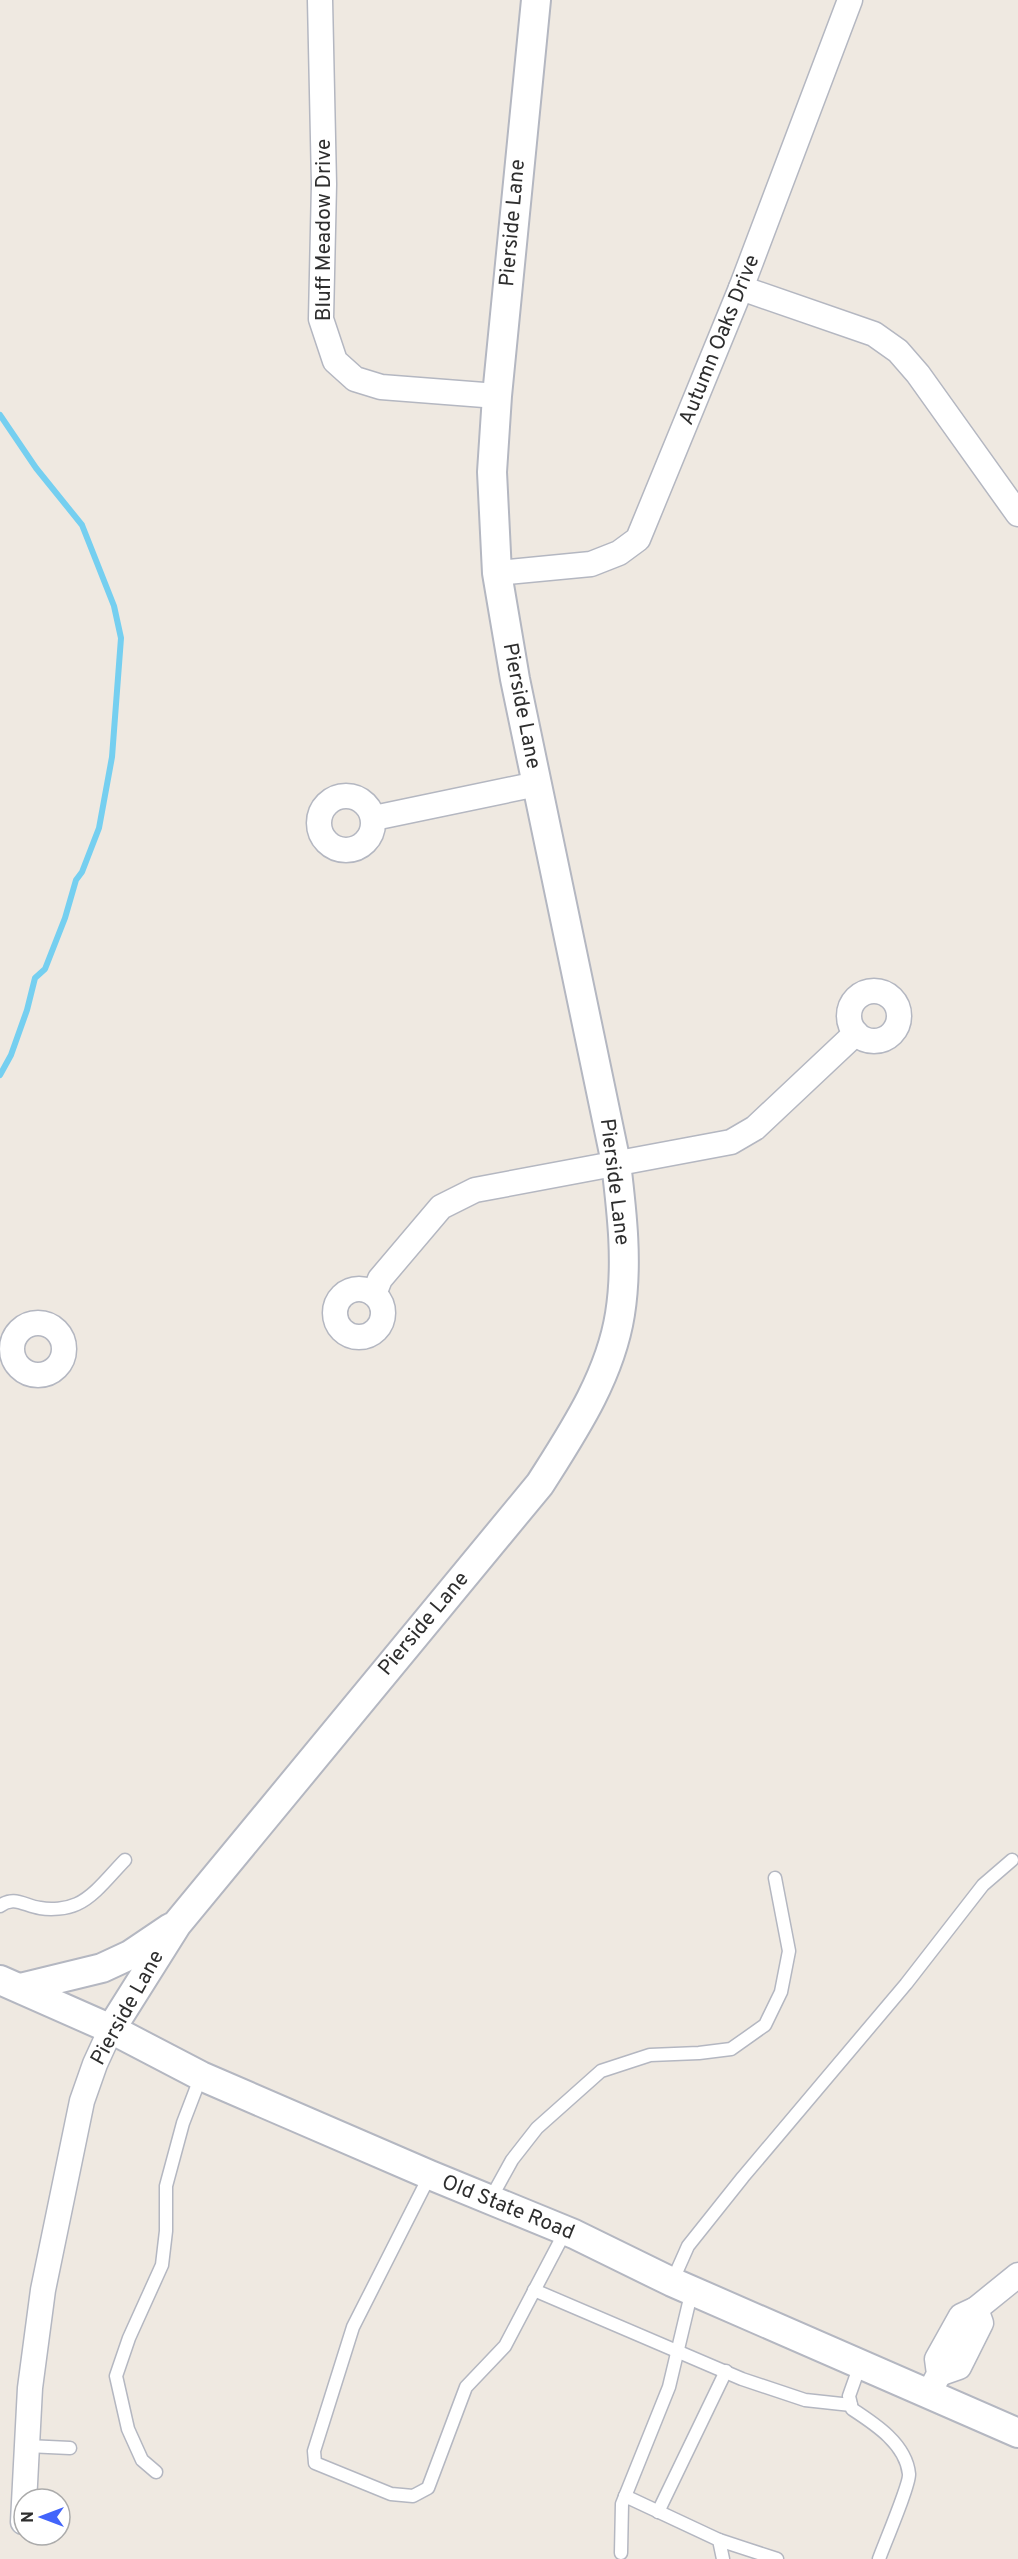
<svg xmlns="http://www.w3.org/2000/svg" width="1018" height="2559" font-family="Overpass,sans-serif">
	<rect width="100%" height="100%" fill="#efe9e1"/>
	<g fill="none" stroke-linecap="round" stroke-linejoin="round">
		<path stroke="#75cff0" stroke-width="6" d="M 0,415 L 36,468 L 82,525 L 114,606 L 121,638 L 112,757 L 99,828 L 82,872 L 76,880 L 65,918 L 45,969 L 35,978 L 27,1010 L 11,1055 L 0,1075"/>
		<g stroke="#b4b7c1" stroke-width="15">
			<g id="service">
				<path d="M 0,1906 C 14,1895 25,1906 40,1908 C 51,1910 66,1909 77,1904 C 95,1896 111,1874 125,1860"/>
				<path d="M 430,2175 L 353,2327 L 314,2451 L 315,2463 L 391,2494 L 413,2496 L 428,2488 L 466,2387 L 505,2346 L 566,2230"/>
				<path d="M 491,2198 L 512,2160 L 537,2128 L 601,2071 L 650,2055 L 699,2053 L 731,2049 L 765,2025 L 781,1992 L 789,1951 L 775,1878"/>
				<path d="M 672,2282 L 688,2246 L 743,2177 L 906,1984 L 983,1885 L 1012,1860"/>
				<path d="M 534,2290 L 742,2379 L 805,2400 L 851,2405"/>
				<path d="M 860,2365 L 849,2396 L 852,2409 C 875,2424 906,2444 909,2474 C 910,2484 884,2545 879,2559"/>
				<path d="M 27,2446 L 70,2448"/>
				<path d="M 156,2472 L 142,2460 L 128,2429 L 116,2376 L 129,2338 L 162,2265 L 166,2231 L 166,2186 L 183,2123 L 201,2076"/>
				<path d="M 625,2496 L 719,2540 L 723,2559"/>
				<path d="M 658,2512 L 726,2371"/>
				<path d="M 719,2540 L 777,2559"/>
				<path d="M 621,2553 L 622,2504 L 669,2387 L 692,2290"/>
			</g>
		</g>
		<g stroke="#b4b7c1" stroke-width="27">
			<g id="minor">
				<path d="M 320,0 L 324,184 L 321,319 L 335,361 L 355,379 L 381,387 L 497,396"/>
				<path d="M 741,288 L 874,334 L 898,351 L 918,374 L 1018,514"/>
				<path d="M 497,573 L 591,564 L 619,553 L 638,539 L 741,288 L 850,0"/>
				<circle cx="346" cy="823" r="27"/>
				<path d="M 374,818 L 537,784"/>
				<circle cx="874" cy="1016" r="25"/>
				<circle cx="359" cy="1313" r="24"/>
				<path d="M 374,1294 L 380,1279 L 441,1207 L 475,1190 L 731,1142 L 755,1128 L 856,1033"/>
				<circle cx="38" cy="1349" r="26"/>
				<path d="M 939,2374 L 959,2367 L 981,2323 L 976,2309"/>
				<path d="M 929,2393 L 939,2374 L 937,2359 L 961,2316 L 976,2309 L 1018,2275"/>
				<path d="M 23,2522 L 30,2388 L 43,2290 L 82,2101 L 95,2064 L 111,2029"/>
			</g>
		</g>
		<g stroke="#b4b7c1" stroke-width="32">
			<g id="tertiary">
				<path d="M 0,1980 L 111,2029 L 201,2076 L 430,2175 L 574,2234 L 672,2282 L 1018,2433"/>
				<path d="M 20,1988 L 102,1968 L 130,1955 L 170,1928"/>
				<path d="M 111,2029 L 177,1924 L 540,1484 C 573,1432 610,1377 620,1314 C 628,1264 622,1213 616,1163 L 515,679 L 497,573 L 492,472 L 497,396 L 536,0"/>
			</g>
		</g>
		<use href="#service" stroke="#fff" stroke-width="12"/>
		<use href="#minor" stroke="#fff" stroke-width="24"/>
		<use href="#tertiary" stroke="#fff" stroke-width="28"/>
	</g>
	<g text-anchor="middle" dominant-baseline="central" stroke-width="4.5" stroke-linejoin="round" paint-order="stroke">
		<g font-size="21" fill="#2e2e2e" stroke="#fff">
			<text transform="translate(513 223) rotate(-85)">Pierside Lane</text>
			<text transform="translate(324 230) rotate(-90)">Bluff Meadow Drive</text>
			<text transform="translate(720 340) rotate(-68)">Autumn Oaks Drive</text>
			<text transform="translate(521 706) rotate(79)">Pierside Lane</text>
			<text transform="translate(614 1182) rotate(83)">Pierside Lane</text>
			<text transform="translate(424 1624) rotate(-50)">Pierside Lane</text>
			<text transform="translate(128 2008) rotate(-61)">Pierside Lane</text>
			<text transform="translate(508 2208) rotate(22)">Old State Road</text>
		</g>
	</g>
	<g transform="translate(42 2517) rotate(270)"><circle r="28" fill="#ffffff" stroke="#ababab" stroke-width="1.5"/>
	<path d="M0-4.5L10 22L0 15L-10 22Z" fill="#4264fb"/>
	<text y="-9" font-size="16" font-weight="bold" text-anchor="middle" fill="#2e2e2e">N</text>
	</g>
</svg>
